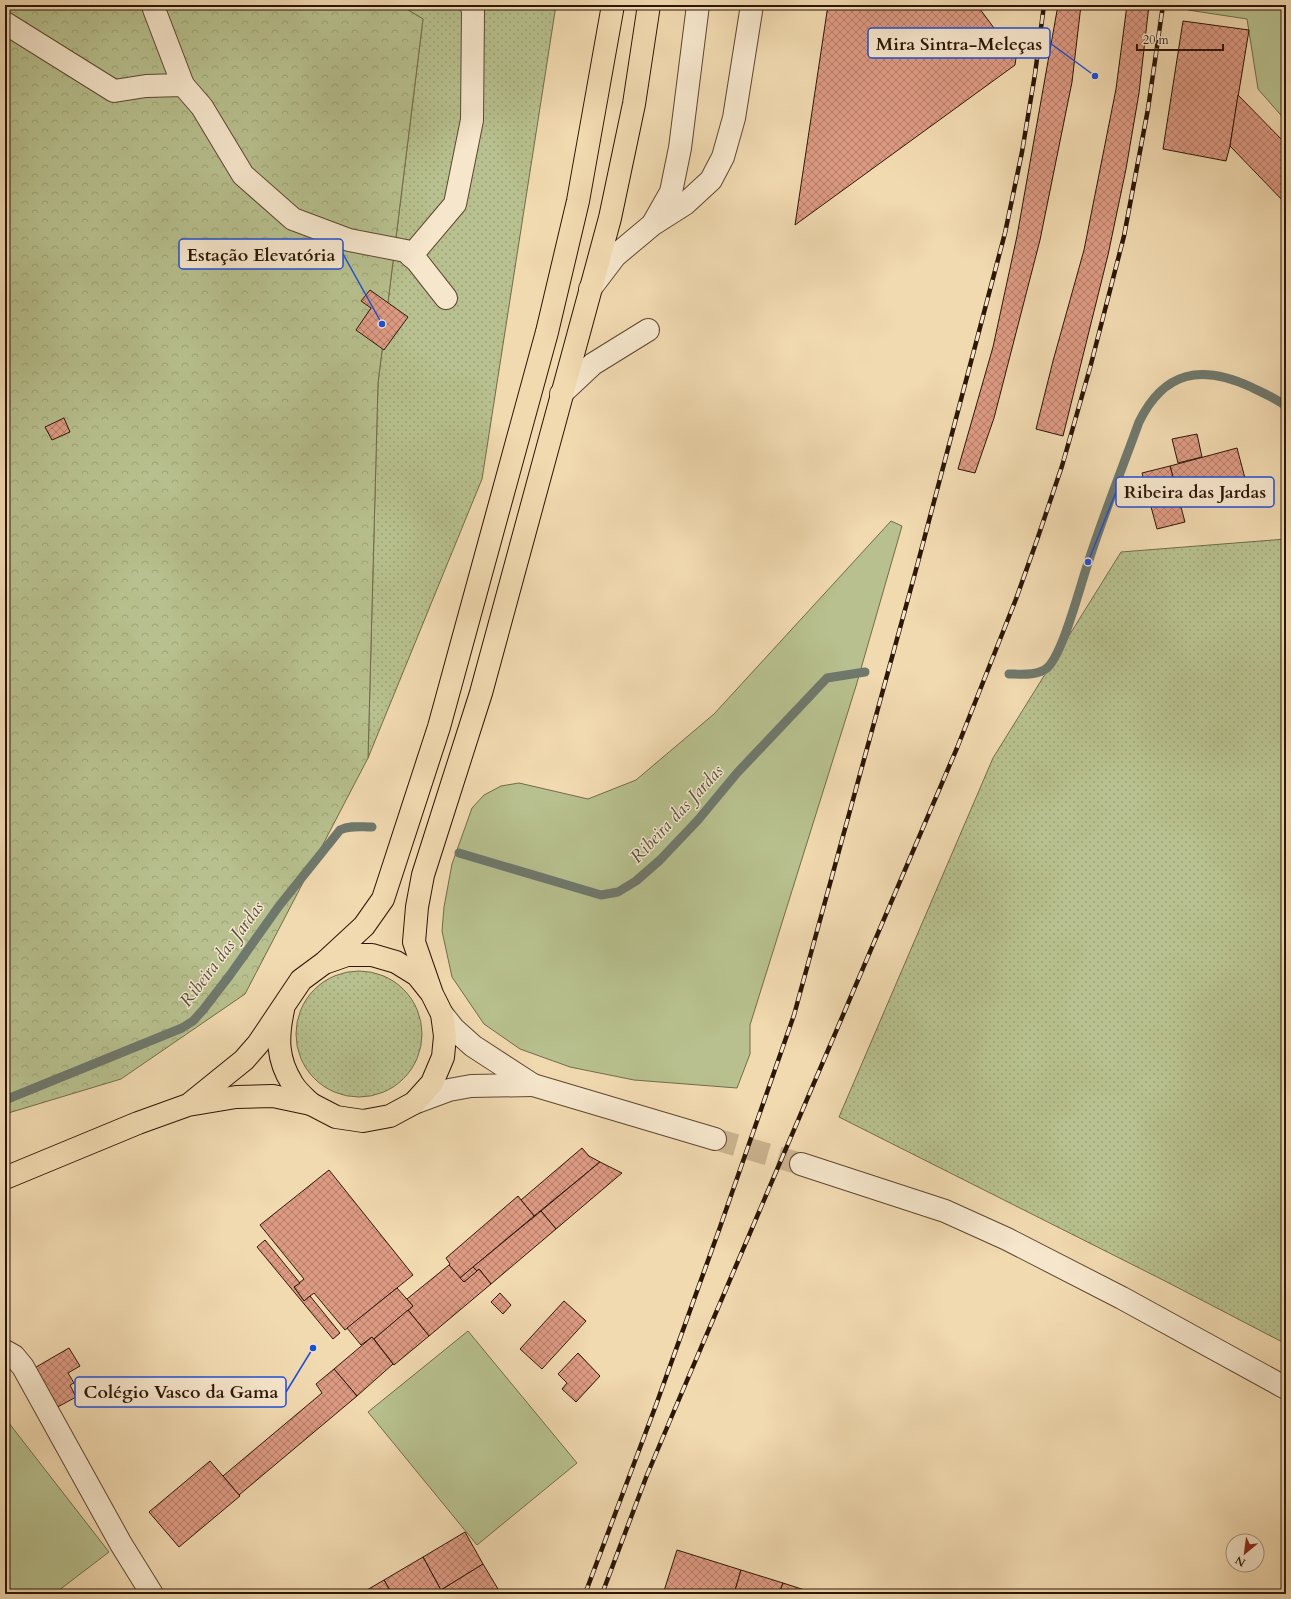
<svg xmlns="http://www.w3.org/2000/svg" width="1291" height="1599" font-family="Cardo,serif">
	<defs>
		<pattern id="grass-dots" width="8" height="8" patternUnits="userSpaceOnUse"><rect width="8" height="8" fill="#b7c08e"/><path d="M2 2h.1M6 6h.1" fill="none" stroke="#9ea479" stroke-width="1.8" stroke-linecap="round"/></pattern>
		<pattern id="forest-crowns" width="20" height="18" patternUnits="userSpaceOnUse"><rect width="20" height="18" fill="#b7c08e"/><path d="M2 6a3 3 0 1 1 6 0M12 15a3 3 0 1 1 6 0" fill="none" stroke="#9ea479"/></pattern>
		<pattern id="building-cross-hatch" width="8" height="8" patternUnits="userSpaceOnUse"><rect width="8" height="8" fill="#dd9a83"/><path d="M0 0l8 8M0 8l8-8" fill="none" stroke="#b37d69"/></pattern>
	</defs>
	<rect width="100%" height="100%" fill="#f1d9b0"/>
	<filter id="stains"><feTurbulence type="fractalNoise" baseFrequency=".005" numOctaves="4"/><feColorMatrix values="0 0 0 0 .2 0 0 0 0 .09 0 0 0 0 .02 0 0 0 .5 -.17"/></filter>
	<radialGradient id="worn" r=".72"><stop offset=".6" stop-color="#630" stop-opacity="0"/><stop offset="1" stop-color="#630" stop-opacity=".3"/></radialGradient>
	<g fill="url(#grass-dots)" stroke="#726b4a">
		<path d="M 400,5 L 556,5 L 482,479 L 368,758 L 378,383 L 423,19 Z"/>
		<path d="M 1286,539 L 1286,1344 L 1165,1281 L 839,1117 L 993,758 L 1121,552 Z"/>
		<circle cx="359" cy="1034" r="63"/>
	</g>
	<path fill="url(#forest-crowns)" stroke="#726b4a" d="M 5,5 L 400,5 L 423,19 L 378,383 L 368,758 L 245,994 L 121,1079 L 5,1114 Z"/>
	<g fill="#b7c08e" stroke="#726b4a">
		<path d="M 1189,5 L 1286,5 L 1286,121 L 1258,89 L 1247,19 L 1188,10 Z"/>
		<path d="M 891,521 L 902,526 L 856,686 L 750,1025 L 750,1054 L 737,1088 L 634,1080 L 570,1067 L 520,1049 L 484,1024 L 452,977 L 442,931 L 444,907 L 452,864 L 472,808 L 484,795 L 501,786 L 519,783 L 588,799 L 636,780 L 714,714 Z"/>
		<path d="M 468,1331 L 577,1463 L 477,1545 L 368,1412 Z"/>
		<path d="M 5,1418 L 109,1552 L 54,1594 L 5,1594 Z"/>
	</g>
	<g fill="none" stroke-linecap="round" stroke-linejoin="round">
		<g stroke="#6f786c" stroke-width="9">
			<path d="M 1009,674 C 1021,674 1037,676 1047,668 C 1063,654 1080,586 1088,563 C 1103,516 1122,469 1139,422 C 1164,371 1201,364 1251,387 C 1263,393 1275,398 1286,406"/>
			<path d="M 459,853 L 601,895 L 618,892 L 636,881 L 660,860 L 698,820 L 737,773 L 827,678 L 865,672"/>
			<path d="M 5,1100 L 182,1028 L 193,1021 L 203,1010 L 230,975 L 279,906 L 340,830 C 350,825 361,827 372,827"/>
		</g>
	</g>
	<g fill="url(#building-cross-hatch)" stroke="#2c1606">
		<path d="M 828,5 L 977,5 L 1016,58 L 1015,65 L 795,225 Z"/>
		<path d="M 1058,5 L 1081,5 L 1072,82 L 1040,240 L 994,418 L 975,473 L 958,469 L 993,347 L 1017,236 Z"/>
		<path d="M 1127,5 L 1149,5 L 1139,93 L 1126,169 L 1108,255 L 1063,436 L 1036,429 L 1053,361 L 1084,250 L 1116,89 Z"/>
		<path d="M 1183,21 L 1249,30 L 1230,146 L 1226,161 L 1163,149 Z"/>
		<path d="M 1238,95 L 1286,144 L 1286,204 L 1230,146 Z"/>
		<path d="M 370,290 L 408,317 L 384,350 L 356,330 L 371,308 L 361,301 Z"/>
		<path d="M 64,418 L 70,432 L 52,440 L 45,427 Z"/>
		<path d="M 1197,434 L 1202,457 L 1178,463 L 1172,439 Z"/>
		<path d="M 1237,448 L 1246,482 L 1179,500 L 1170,466 Z"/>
		<path d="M 1170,466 L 1185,522 L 1157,529 L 1142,473 Z"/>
		<path d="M 582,1148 L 589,1156 L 600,1162 L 534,1216 L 521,1200 Z"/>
		<path d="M 600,1162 L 622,1173 L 556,1229 L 541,1211 Z"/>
		<path d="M 329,1170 L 413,1275 L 345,1330 L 314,1293 L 304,1301 L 294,1287 L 304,1279 L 260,1225 Z"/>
		<path d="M 518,1196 L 534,1216 L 460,1278 L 449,1265 L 450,1264 L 446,1258 Z"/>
		<path d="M 541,1211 L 556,1229 L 491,1284 L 479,1269 L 477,1271 L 473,1267 Z"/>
		<path d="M 265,1240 L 300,1283 L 294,1287 L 304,1301 L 310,1296 L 340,1333 L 333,1339 L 257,1247 Z"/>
		<path d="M 449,1265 L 464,1282 L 479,1269 L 491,1284 L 429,1336 L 408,1310 L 413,1306 L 407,1299 Z"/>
		<path d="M 473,1267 L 477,1271 L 464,1282 L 460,1278 Z"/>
		<path d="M 397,1288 L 413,1306 L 374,1339 L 372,1337 L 361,1345 L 347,1328 Z"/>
		<path d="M 500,1293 L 511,1305 L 503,1314 L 491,1302 Z"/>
		<path d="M 564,1301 L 586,1321 L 542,1369 L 520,1349 Z"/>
		<path d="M 408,1310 L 429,1336 L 394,1365 L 374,1339 Z"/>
		<path d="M 372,1337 L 393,1364 L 357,1396 L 334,1369 Z"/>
		<path d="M 69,1348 L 80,1366 L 68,1373 L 74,1383 L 70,1385 L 76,1397 L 54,1409 L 31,1370 Z"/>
		<path d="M 578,1353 L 600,1376 L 576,1402 L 562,1389 L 567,1383 L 558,1374 Z"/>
		<path d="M 334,1369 L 357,1396 L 239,1495 L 223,1476 L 322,1393 L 316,1384 Z"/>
		<path d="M 210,1461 L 240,1496 L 179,1547 L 149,1512 Z"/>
		<path d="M 465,1532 L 483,1564 L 441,1590 L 423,1557 Z"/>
		<path d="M 677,1550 L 741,1570 L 734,1594 L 663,1594 Z"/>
		<path d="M 423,1557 L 443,1594 L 392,1594 L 384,1580 Z"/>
		<path d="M 483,1564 L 501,1594 L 443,1594 L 441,1590 Z"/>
		<path d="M 741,1570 L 783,1583 L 779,1594 L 734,1594 Z"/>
		<path d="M 384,1580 L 392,1594 L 360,1594 Z"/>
		<path d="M 783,1583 L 817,1594 L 779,1594 Z"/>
	</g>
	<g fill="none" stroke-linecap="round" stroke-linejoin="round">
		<path stroke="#cab28e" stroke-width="22" stroke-dasharray="22 11" stroke-linecap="butt" d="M 715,1139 L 801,1164"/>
		<g stroke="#5d4730" stroke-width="24">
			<g id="minor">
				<path d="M 154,9 L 183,85"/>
				<path d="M 5,23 L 114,91 L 146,86 L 183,85 L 202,107 L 243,175 L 293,219 L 349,240 L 406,251 L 417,261 L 446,298"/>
				<path d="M 654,222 L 671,192 L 680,148 L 698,5"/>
				<path d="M 411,256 L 455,204 L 472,120 L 473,11 L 471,5"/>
				<path d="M 590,289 L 615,256 L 652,225 L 685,204 L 711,180 L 723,157 L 734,118 L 752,5"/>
				<path d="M 561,394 L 593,364 L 648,330"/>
				<path d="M 442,1014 L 454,1029 L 473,1046 L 533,1085 L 715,1139"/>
				<path d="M 414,1103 L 449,1090 L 471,1086 L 533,1085"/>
				<path d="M 801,1164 L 945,1211 L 1007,1239 L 1122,1298 L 1286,1388"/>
				<path d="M 5,1351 L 14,1356 L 23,1367 L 121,1544 L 152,1594"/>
			</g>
		</g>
		<g stroke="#2c1606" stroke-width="24">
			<g id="major">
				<path d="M 327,962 L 347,955 L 372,955 L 396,962 L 417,975 L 429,990"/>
				<path d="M 283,1010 C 277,1038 277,1059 292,1083 C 296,1091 305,1098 311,1104"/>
				<path d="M 192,1102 L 244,1060 L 258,1044 L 301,980 L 324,963 L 364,926 L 383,899 L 439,727 L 547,332 L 578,201 L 613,5"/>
				<path d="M 5,1178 L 138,1123 L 188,1105 L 236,1097 L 273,1096 L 311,1104 L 336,1117 L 363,1121 L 390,1116 L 414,1103 L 432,1083 L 443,1057 L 445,1036 L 442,1014 L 432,994 L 414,942 L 417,907 L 423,875 L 481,693 L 610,218 L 634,104 L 649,5"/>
			</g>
		</g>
		<use href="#minor" stroke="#f6e6cc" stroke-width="22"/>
		<use href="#major" stroke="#f1d9b0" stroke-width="22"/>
		<g stroke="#2c1606" stroke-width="4.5">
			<g id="rail">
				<path d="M 585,1594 L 656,1405 L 719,1230 L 794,1015 L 917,566 L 1005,233 L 1022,152 L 1035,74 L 1044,5"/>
				<path d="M 602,1594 L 647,1475 L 674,1411 L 957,748 L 1016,599 L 1037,540 L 1062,466 L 1090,368 L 1124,236 L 1148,109 L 1163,5"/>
			</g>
		</g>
		<use href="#rail" stroke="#f6e6cc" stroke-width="3" stroke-dasharray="9" stroke-linecap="butt"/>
	</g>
	<g text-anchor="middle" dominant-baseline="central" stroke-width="3" stroke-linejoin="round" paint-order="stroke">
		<g font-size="18" font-style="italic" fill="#534f42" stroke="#f6e6cc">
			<text transform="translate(677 814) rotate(-47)">Ribeira das Jardas</text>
			<text transform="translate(222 954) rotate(-53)">Ribeira das Jardas</text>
		</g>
	</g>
	<path fill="none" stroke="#1d4ed8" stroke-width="1.5" d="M1095 76L1050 43M382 324L343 254M1088 562L1116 492M313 1348L286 1392"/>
	<g fill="#1d4ed8" stroke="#f6e6cc" stroke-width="1.5">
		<circle cx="1095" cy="76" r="4"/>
		<circle cx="382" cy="324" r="4"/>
		<circle cx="1088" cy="562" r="4"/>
		<circle cx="313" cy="1348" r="4"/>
	</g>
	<g fill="#f6e6cc" stroke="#1d4ed8" stroke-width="1.5">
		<rect x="868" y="28" width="182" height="30" rx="4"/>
		<rect x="179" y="239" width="164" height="30" rx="4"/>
		<rect x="1116" y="477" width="158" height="30" rx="4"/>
		<rect x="75" y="1377" width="211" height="30" rx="4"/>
	</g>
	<g font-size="18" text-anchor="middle" font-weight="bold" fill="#2c1606">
		<text x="959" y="50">Mira Sintra-Meleças</text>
		<text x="261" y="261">Estação Elevatória</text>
		<text x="1195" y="498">Ribeira das Jardas</text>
		<text x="181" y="1398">Colégio Vasco da Gama</text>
	</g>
	<rect width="1291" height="1599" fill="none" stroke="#f1d9b0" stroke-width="20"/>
	<rect x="6" y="6" width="1279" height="1587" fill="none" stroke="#2c1606" stroke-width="2"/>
	<rect x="10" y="10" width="1271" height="1579" fill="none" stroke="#2c1606"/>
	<g transform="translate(1245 1553) rotate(209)"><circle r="19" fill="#f6e6cc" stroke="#a5937d"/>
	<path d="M0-3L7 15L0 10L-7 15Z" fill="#8f2418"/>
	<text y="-6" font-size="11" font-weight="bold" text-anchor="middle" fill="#2c1606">N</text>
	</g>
	<path d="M1137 44v6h86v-6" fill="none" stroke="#2c1606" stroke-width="2"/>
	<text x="1143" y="44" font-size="12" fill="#2c1606" stroke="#f6e6cc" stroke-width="3" paint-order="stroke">20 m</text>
	<rect width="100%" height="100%" filter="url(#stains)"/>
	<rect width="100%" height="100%" fill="url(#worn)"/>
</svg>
